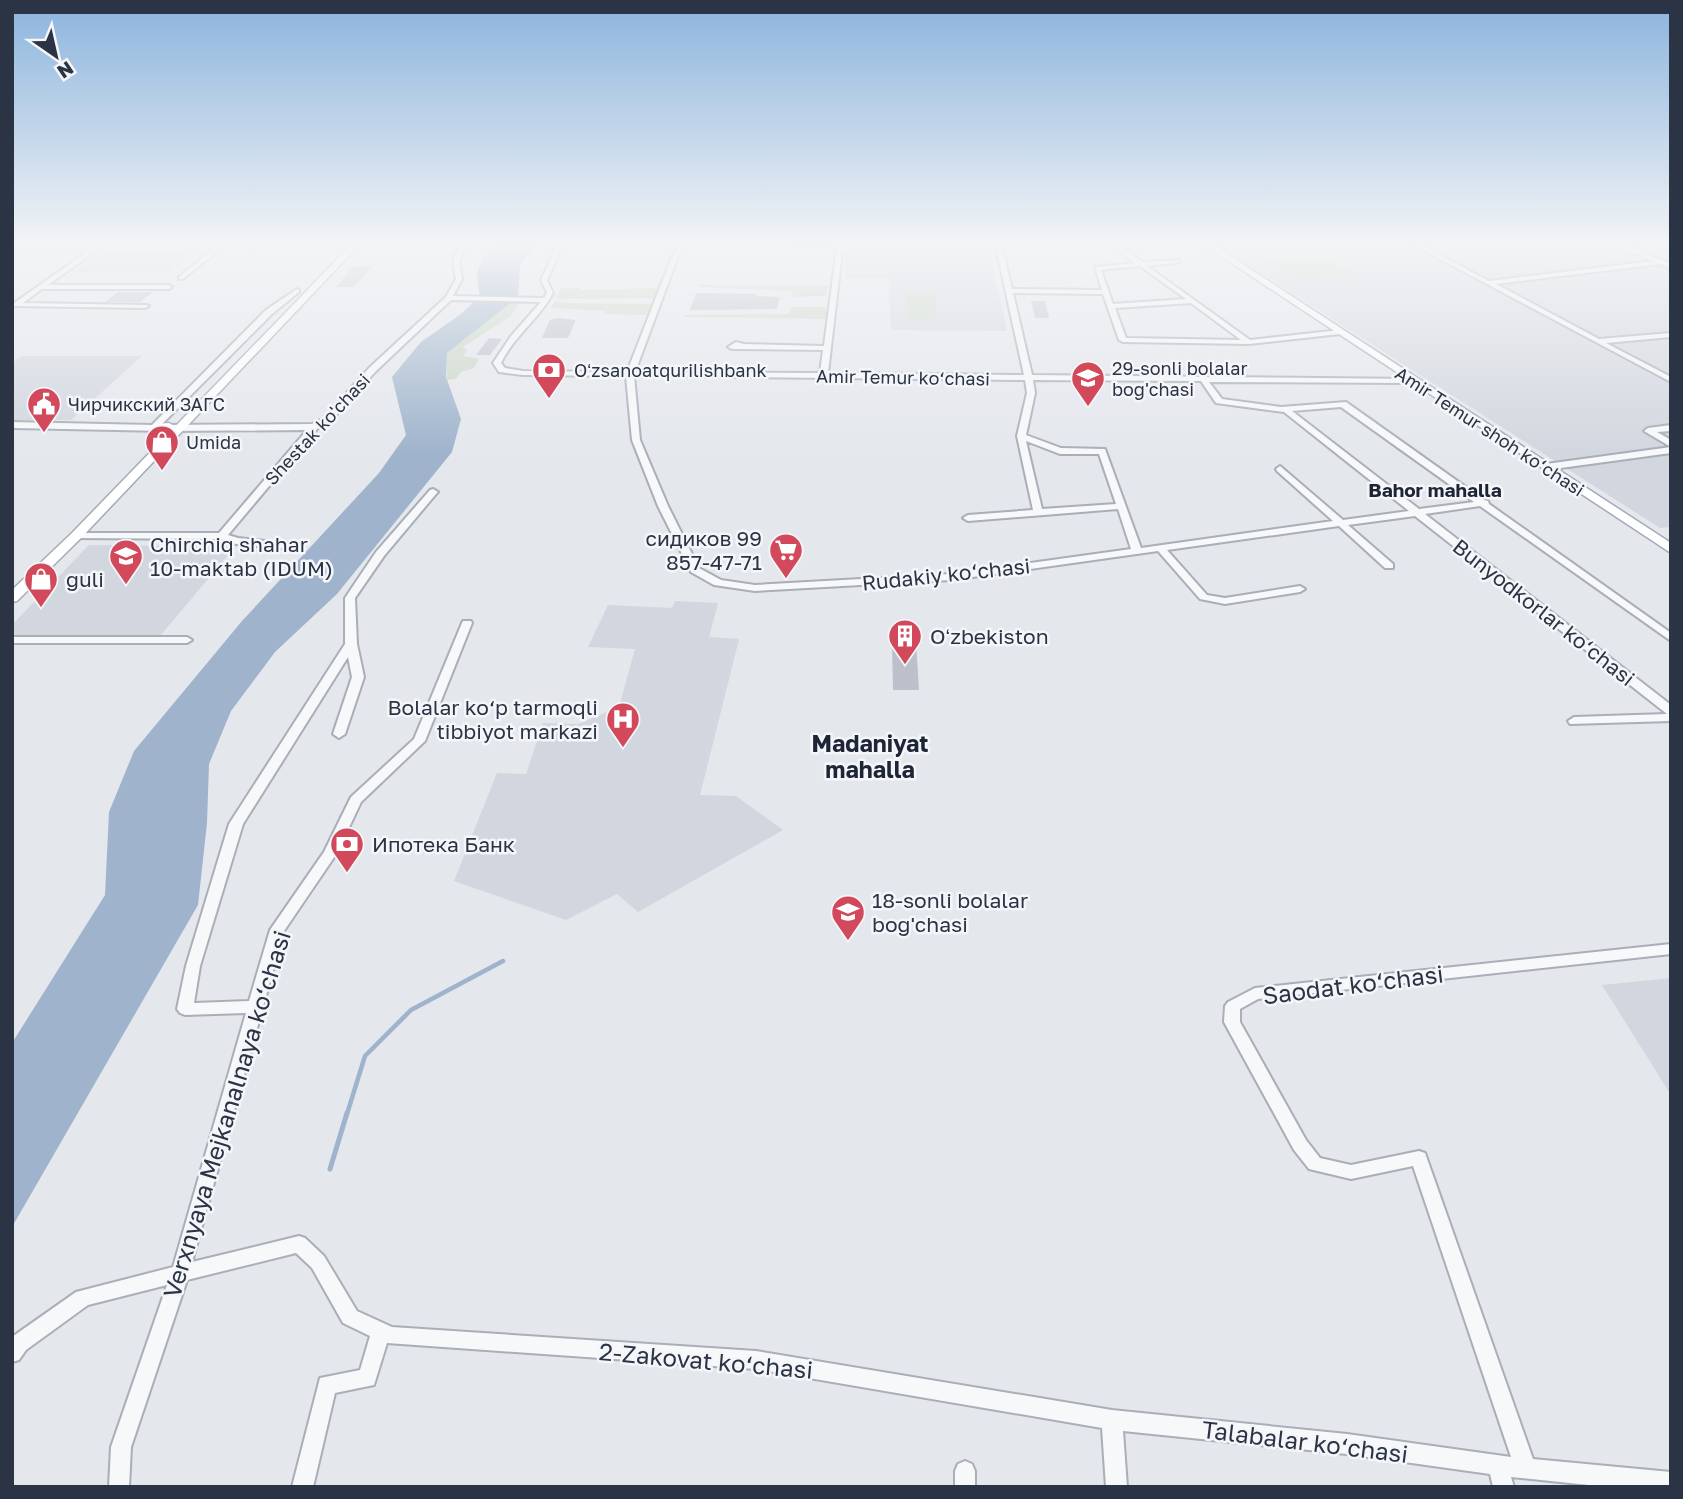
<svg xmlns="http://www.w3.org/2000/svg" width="1683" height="1499" font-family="'Golos Text',sans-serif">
	<rect width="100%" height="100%" fill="#e4e7ec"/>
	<g fill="#d2d6de">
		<path d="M 846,243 L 987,243 L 1007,331 L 891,330 L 889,279 L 845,279 Z"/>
		<path d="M 1213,243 L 1671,243 L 1671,527 L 1660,528 Z"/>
		<path d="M 105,250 L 196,250 L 169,273 L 73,272 Z"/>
		<path d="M 22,356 L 142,356 L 71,420 L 12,420 L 12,363 Z"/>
		<path d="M 89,545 L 235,547 L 160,636 L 12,636 L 12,625 Z"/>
		<path d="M 675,601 L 718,603 L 709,637 L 739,639 L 700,795 L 736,796 L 783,830 L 638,912 L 617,894 L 566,920 L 454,881 L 497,773 L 526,774 L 543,723 L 578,724 L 619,707 L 635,649 L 588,647 L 608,605 L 672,608 Z"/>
		<path d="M 1671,978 L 1671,1095 L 1602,985 Z"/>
	</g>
	<g fill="#c9d6c5">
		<path d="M 943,243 L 979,243 L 981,262 L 944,262 Z"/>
		<path d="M 1310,246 L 1359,277 L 1295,282 L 1250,251 Z"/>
		<path d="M 699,285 L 826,286 L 833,288 L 827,288 L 826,296 L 792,297 L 793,291 L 699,287 Z"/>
		<path d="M 561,288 L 580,288 L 580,290 L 659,288 L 655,298 L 556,299 Z"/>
		<path d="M 922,292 L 935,295 L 937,315 L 927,319 L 908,317 L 905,295 Z"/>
		<path d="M 555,301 L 567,303 L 654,304 L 649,315 L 605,314 L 605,311 L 551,308 Z"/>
		<path d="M 511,302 L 520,302 L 511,316 L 463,347 L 467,350 L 463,356 L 479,359 L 474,368 L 461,372 L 456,379 L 447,380 L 447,353 Z"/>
		<path d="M 792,307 L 825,307 L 829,312 L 828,319 L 684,317 L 684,315 L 789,314 Z"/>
	</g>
	<path fill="#9fb4cc" d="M 498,243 L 538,243 L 520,265 L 518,297 L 447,353 L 446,377 L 461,419 L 452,452 L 337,594 L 275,652 L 231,711 L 209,764 L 207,823 L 198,905 L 12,1227 L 12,1043 L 105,895 L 109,812 L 134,751 L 242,621 L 379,473 L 406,435 L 392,377 L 421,342 L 461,314 L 480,296 C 474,267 478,263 498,243 Z"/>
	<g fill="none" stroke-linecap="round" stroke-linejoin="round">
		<path stroke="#9fb4cc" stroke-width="4.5" d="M 347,1114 L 365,1056 L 411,1010 L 503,961"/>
		<path stroke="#9fb4cc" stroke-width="5" d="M 330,1169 L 347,1113"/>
	</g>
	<g fill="#bbc0ca">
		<path d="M 353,267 L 371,267 L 354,287 L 336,287 Z"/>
		<path d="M 118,292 L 153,292 L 140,302 L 105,302 Z"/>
		<path d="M 696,293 L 757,294 L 756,296 L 780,297 L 777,309 L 690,310 Z"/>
		<path d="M 1031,301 L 1045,301 L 1049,318 L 1035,318 Z"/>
		<path d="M 557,318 L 576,320 L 568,338 L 542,338 L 550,320 Z"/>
		<path d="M 489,338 L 502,339 L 490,355 L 476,355 Z"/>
		<path d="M 892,642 L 916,642 L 919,690 L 893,690 Z"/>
	</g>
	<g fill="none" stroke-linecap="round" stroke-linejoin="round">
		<g stroke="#a9aeb7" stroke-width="4">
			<g id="minor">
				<path d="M 100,243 L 107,243 L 48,285 L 169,285 L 172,287 L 169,289 L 42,289 L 23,303 L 147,305 L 149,306 L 145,308 L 13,306 L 13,304 L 91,249 L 12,249 L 12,245 L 97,245 Z"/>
				<path d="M 221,243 L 228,243 L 183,279 L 179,279 L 179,277 Z"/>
				<path d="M 461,243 L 467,243 L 459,261 L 462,279 L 453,296 L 544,298 L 547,293 L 541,280 L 558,243 L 564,243 L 547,280 L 553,293 C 539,319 514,336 501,363 L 505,368 L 523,371 L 627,372 L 671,259 L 680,243 L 686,243 L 677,259 L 635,372 L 820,373 L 823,350 L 732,349 L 728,347 L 736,342 L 744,344 L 824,346 L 837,246 L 744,245 L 741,243 L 843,243 L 828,373 L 1024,375 L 995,243 L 1001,243 L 1012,289 L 1102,290 L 1095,267 L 1135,263 L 1109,243 L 1116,243 L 1143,262 L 1179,260 L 1180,261 L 1177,263 L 1147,266 L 1250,340 L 1340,330 L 1344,332 L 1340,334 L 1249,344 L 1123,342 L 1119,340 L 1103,294 L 1013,293 L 1032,375 L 1416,379 L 1417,381 L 1413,383 L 1209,382 L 1222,399 L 1281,407 L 1346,402 L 1484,500 L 1488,501 L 1489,504 L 1671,633 L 1671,641 L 1480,506 L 1425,514 L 1671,705 L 1671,721 L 1570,724 L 1568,721 L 1574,717 L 1667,714 L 1415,516 L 1348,525 L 1393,564 L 1393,568 L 1385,568 L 1339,526 L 1167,550 L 1207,595 L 1225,598 L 1300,586 L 1305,589 L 1300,592 L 1225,604 L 1200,599 L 1158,551 L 951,580 L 755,591 L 714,585 L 691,572 L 658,506 L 632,440 L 626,376 L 523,375 L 499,372 L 493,363 L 511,336 L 541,302 L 451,300 L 375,372 L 330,422 L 317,429 L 228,535 L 238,538 L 298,545 L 301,546 L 301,550 L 236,544 L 221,539 L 73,538 L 73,534 L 76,533 L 219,533 L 307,430 L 167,431 L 12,428 L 12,422 L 152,425 L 266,310 L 297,289 L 299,290 L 299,292 L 272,314 L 161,425 L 312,424 L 324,418 L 369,368 L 446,297 L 456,279 L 453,261 ZM 1140,266 L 1186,299 L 1113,304 L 1101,270 ZM 1191,303 L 1241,340 L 1126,338 L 1115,308 ZM 634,376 L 1025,380 L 1027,393 L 1017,436 L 1033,510 L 968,515 L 963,518 L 968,521 L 1118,509 L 1131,549 L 951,574 L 755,585 L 721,580 L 699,568 L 668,506 L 640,440 ZM 1033,380 L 1201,381 L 1216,403 L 1284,412 L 1409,511 L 1343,520 L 1280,466 L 1276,469 L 1277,471 L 1333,521 L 1141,548 L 1105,449 L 1061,448 L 1026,435 L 1035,393 ZM 1341,407 L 1474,502 L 1419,509 L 1292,411 ZM 1026,441 L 1060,454 L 1099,454 L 1116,504 L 1042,509 Z"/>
				<path d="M 1410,243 L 1417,243 L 1489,281 L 1653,261 L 1612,243 L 1620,243 L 1671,264 L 1671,268 L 1660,264 L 1496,284 L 1599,339 L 1671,333 L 1671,337 L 1606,343 L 1671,377 L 1671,382 Z"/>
				<path d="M 1671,425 L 1671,431 L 1657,432 L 1671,440 L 1671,447 L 1644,431 L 1648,428 Z"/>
				<path d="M 1671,447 L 1671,453 L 1546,470 L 1542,467 L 1546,464 Z"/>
				<path d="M 433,489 L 438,492 L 436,494 L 384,556 L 355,598 L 357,644 L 364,677 L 345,734 L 339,738 L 333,734 L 352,677 L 348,657 L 243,824 L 200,966 L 194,1003 L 249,1001 L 270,930 L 324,852 L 351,797 L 414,739 L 462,623 L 463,621 L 471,621 L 472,623 L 425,741 L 361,802 L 337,853 L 284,931 L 192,1262 L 299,1236 L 305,1238 L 324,1256 L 357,1311 L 392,1327 L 756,1351 L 1112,1410 L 1347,1434 L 1511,1457 L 1413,1166 L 1351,1179 L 1309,1169 L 1294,1150 L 1224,1022 L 1225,1006 L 1228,1002 L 1255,988 L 1671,944 L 1671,954 L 1258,999 L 1240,1009 L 1240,1022 L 1306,1140 L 1320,1158 L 1351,1165 L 1419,1151 L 1425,1153 L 1533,1459 L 1671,1472 L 1671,1487 L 1608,1487 L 1511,1477 L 1514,1487 L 1493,1487 L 1490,1474 L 1347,1454 L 1123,1431 L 1127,1487 L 1106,1487 L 1102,1428 L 756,1369 L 387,1343 L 374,1385 L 335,1393 L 313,1487 L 292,1487 L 320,1378 L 360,1370 L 370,1336 L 343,1323 L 312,1268 L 296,1253 L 187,1280 L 131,1447 L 129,1487 L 109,1487 L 111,1447 L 167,1285 L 88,1305 L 26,1350 L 19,1360 L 12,1362 L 12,1337 L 76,1292 L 173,1267 L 246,1013 L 185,1015 L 180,1013 L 177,1009 L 186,966 L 229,824 L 345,644 L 345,598 L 376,552 L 430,490 Z"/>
				<path d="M 12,637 L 187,637 L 192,640 L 187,643 L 12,643 Z"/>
				<path d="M 965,1461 L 972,1464 L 975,1471 L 975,1487 L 955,1487 L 955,1471 L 958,1464 Z"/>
			</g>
		</g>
		<g stroke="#a3abb8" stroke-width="3">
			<g id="major">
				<path d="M 353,243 L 361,243 L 80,539 L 17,601 L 12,602 L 12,590 L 72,533 Z"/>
				<path d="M 1201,243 L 1210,243 L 1671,543 L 1671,553 Z"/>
				<path d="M 169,423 L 174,426 L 173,428 L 155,430 L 150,427 L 155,424 Z"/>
			</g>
		</g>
		<use href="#minor" fill="#f7f8fa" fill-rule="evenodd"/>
		<use href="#major" fill="#fff" fill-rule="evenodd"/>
	</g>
	<linearGradient id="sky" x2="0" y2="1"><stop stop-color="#8bb4dd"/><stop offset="0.54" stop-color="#f3f4f6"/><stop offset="1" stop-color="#f3f4f6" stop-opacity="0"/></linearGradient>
	<rect width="1683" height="453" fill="url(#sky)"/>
	<defs>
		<g id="bank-pin" transform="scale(1.75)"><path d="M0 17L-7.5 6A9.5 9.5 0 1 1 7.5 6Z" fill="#d1495b" stroke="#f4f6f9"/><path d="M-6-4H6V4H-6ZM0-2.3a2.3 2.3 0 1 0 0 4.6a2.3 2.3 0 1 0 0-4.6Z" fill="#fff"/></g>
		<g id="school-pin" transform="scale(1.75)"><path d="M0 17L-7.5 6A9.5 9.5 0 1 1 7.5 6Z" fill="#d1495b" stroke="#f4f6f9"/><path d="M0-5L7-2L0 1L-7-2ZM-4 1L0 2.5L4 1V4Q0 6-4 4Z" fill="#fff"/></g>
		<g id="civic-pin" transform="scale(1.75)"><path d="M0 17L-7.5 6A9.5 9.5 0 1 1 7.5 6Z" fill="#d1495b" stroke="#f4f6f9"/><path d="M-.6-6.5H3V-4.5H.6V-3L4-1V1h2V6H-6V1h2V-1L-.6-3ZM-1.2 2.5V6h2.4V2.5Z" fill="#fff"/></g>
		<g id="shop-pin" transform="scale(1.75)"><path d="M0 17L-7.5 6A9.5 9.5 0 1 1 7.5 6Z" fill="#d1495b" stroke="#f4f6f9"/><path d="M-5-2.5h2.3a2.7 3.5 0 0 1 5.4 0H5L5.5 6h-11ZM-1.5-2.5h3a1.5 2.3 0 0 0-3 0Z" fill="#fff"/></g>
		<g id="supermarket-pin" transform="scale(1.75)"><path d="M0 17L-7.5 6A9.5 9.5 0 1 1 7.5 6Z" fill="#d1495b" stroke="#f4f6f9"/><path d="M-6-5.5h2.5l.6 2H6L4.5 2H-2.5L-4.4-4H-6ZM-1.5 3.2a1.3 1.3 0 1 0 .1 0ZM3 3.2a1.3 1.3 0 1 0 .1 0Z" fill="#fff"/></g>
		<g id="building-pin" transform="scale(1.75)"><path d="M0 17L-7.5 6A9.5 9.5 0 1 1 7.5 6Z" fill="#d1495b" stroke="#f4f6f9"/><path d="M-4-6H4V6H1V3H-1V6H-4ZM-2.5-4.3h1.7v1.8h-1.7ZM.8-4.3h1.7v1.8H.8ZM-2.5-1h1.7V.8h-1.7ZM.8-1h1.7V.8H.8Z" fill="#fff"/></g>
		<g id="hospital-pin" transform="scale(1.75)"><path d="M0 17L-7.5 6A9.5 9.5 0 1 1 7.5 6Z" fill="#d1495b" stroke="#f4f6f9"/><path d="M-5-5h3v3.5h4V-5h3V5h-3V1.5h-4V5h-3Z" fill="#fff"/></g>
	</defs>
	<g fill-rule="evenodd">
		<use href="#bank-pin" x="549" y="370"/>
		<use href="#school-pin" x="1088" y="378"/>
		<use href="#civic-pin" x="44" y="404"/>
		<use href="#shop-pin" x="162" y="442"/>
		<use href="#supermarket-pin" x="786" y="550"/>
		<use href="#school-pin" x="126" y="556"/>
		<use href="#shop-pin" x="41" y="579"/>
		<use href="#building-pin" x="905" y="636"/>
		<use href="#hospital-pin" x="623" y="719"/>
		<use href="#bank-pin" x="347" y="844"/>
		<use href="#school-pin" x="848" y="912"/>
	</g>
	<g text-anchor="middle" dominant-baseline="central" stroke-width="5" stroke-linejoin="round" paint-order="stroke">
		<g font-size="18" fill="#2b3445" stroke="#f4f6f9" text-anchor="start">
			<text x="1112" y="368">29-sonli bolalar<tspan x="1112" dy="21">bog'chasi</tspan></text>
			<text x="574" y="370">Oʻzsanoatqurilishbank</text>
			<text x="68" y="404">Чирчикский ЗАГС</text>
			<text x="186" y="442">Umida</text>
		</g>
		<g font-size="18" fill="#2b3445" stroke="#f4f6f9">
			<text transform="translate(903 377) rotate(1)">Amir Temur ko‘chasi</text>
			<text transform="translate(317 429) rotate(-47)">Shestak ko'chasi</text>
			<text transform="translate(1490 431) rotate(33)">Amir Temur shoh ko‘chasi</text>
		</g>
		<g font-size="19" font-weight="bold" fill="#1d2536" stroke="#f4f6f9">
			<text x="1435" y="489">Bahor mahalla</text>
		</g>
		<g font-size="21" fill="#2b3445" stroke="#f4f6f9" text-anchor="start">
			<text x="762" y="538" text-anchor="end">сидиков 99<tspan x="762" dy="24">857-47-71</tspan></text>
			<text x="150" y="544">Chirchiq shahar<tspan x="150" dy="24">10-maktab (IDUM)</tspan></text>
			<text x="66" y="579">guli</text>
			<text x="930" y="636">Oʻzbekiston</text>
			<text x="598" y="707" text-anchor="end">Bolalar ko‘p tarmoqli<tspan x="598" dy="24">tibbiyot markazi</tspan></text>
			<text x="372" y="844">Ипотека Банк</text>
			<text x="872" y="900">18-sonli bolalar<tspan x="872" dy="24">bog'chasi</tspan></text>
		</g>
		<g font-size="21" fill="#2b3445" stroke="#f4f6f9">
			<text transform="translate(946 574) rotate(-6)">Rudakiy ko‘chasi</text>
			<text transform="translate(1544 612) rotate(38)">Bunyodkorlar ko‘chasi</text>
		</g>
		<g font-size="23" font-weight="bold" fill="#1d2536" stroke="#f4f6f9">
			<text x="870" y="743">Madaniyat<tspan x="870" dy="26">mahalla</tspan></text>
		</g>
		<g font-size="24" fill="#2b3445" stroke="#f4f6f9">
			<text transform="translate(1353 984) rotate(-7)">Saodat ko‘chasi</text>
			<text transform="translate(226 1114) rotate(-73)">Verxnyaya Mejkanalnaya ko‘chasi</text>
			<text transform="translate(706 1360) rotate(5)">2-Zakovat ko‘chasi</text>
			<text transform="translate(1305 1441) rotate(7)">Talabalar ko‘chasi</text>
		</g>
	</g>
	<rect width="1683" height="1499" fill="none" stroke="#2b3445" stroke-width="28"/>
	<g transform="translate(56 56) rotate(146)" stroke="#f4f6f9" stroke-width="5" paint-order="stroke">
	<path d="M0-5L12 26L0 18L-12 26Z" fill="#2b3445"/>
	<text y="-10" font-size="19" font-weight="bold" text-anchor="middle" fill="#2b3445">N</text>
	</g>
</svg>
